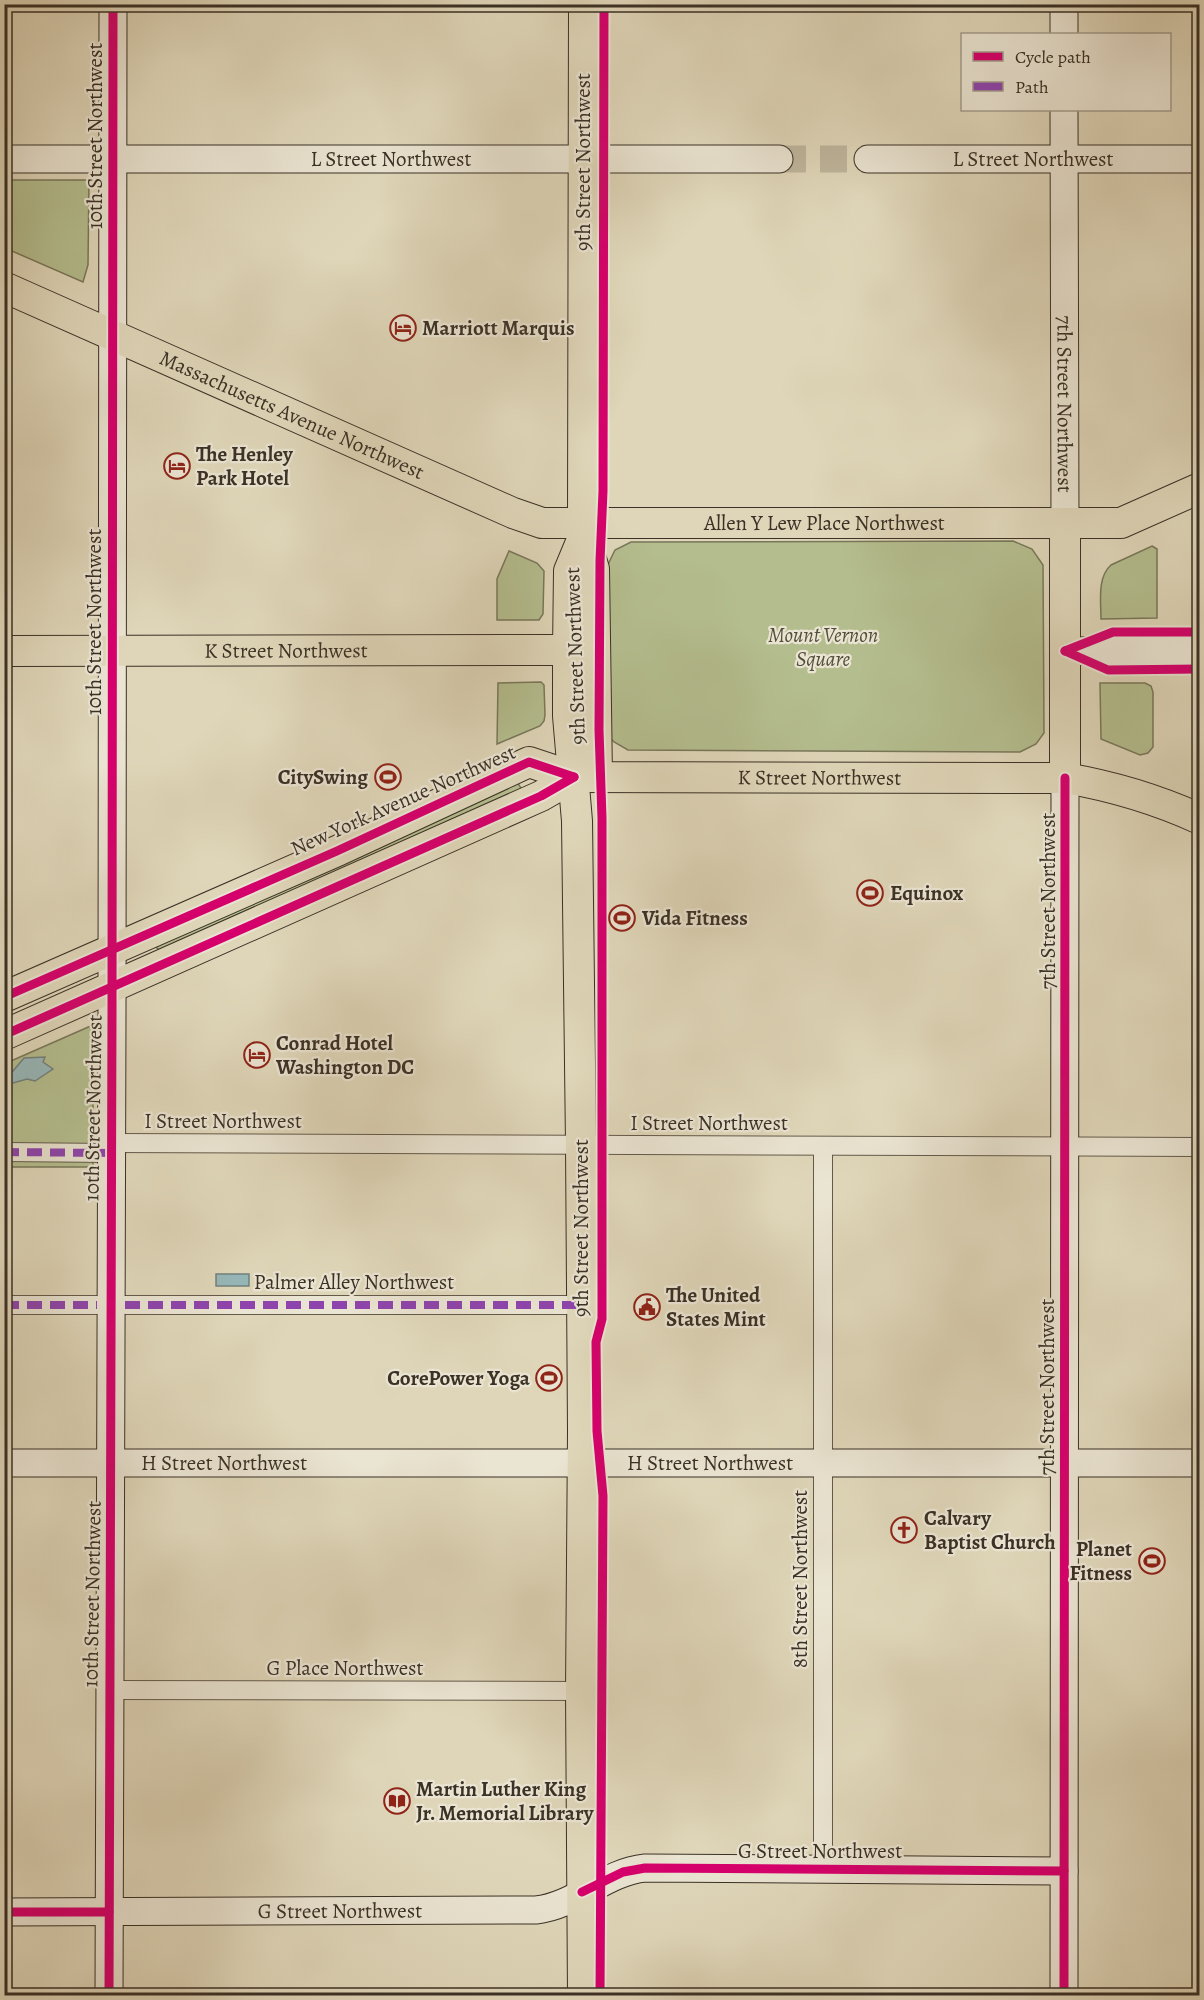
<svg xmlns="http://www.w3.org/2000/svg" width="1204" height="2000" font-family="Alegreya,serif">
	<rect width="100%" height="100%" fill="#dfd6b9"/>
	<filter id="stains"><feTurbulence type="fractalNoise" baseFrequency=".00333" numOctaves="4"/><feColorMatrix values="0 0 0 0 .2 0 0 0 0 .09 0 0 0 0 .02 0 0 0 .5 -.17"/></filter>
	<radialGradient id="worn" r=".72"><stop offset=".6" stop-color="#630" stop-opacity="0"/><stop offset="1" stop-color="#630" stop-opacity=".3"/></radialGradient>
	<g fill="#b4bd8e" stroke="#78775a" stroke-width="1.5">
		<path d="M 5,180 L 89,180 L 88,265 L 83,282 L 5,248 Z"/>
		<path d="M 1013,541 L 1032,549 L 1043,565 L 1044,733 L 1036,744 L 1020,752 L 628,750 L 614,742 L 608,736 L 602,577 L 615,550 L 631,542 Z"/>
		<path d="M 1152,546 L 1157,549 L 1157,618 L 1101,619 C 1101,602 1097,577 1111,565 Z"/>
		<path d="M 509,551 L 537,563 L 544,571 L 543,614 L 539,620 L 497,620 L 497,579 Z"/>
		<path d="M 541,682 L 544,685 L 545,715 L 544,721 L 540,726 L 497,744 L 498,683 Z"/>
		<path d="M 1100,683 L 1145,683 L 1151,686 L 1153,692 L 1153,747 L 1148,753 L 1140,755 L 1101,739 Z"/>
		<path d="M 517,782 L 521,788 L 520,790 L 160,951 L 155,946 Z"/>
		<path d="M 93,1025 L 93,1167 L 5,1167 L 4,1064 Z"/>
	</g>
	<g fill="#97b7b9" stroke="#72817e" stroke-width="1.5">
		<path d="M 45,1057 L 43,1062 L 53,1069 L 35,1081 L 27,1079 L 6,1085 L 5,1074 L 13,1071 L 24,1058 Z"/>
		<rect x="216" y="1274" width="33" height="12"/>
	</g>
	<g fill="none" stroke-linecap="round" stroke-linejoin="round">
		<path stroke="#beb59c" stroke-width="27" stroke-dasharray="27 14" stroke-linecap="butt" d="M 779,159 L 868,159"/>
		<g stroke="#645a4b" stroke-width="20">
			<g id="street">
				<path d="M 111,1143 L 1200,1147"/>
				<path d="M 823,1146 L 823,1869"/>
				<path d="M 4,1152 L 111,1153"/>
				<path d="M 4,1305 L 97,1305"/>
				<path d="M 125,1305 L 582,1305"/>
				<path d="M 109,1690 L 581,1691"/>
			</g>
		</g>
		<g stroke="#3b3126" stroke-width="29">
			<g id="secondary">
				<path d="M 1064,4 L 1064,34"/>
				<path id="s1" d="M 1064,110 L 1065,523"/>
				<path id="s2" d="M 4,159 L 779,159"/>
				<path id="s3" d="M 868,159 L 1200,159"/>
				<path d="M 1065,651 L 1200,650"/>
				<path id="s4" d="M 4,1463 L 1200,1463"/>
				<path id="s5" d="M 4,1912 L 536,1910 C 575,1906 605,1872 645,1868 L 1064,1871"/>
				<path d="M 109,1996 L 112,1013 L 113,4"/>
				<path d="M 1064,1996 L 1065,778"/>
			</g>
		</g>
		<g stroke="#3b3126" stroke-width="32">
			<g id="primary">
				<path d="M 584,4 L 583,523 L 584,535 L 594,569 L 597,777"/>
				<path id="s6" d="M 4,287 L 513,513 L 542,523 L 1121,523 L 1200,488"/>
				<path d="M 1065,523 L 1065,778"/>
				<path id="s7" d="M 4,651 L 568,650"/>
				<path id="s8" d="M 4,997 L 337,851 L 529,762 L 574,777 L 1065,778 C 1112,786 1156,799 1200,819"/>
				<path d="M 4,1035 L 541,796 L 574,777"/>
				<path d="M 583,1996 L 581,1691 L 583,1431 L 581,1145 L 577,821 L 568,716 L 568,650 L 569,571 L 584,535"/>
			</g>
		</g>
		<use href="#street" stroke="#eae4d2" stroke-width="18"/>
		<use href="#secondary" stroke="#eae4d2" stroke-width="27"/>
		<use href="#primary" stroke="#dfd6b9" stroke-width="30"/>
		<g stroke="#8e44ad" stroke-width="8" stroke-dasharray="15 8" stroke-linecap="butt">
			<path d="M 4,1152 L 111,1153"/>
			<path d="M 4,1305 L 97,1305"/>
			<path d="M 125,1305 L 582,1305"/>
		</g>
		<g stroke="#eae4d2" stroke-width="13">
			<g id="cycleway">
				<path d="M 1065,651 L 1108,670 L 1200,669"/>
				<path d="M 1065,651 L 1113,632 L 1200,632"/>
				<path d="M 4,997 L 337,851 L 529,762 L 574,777"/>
				<path d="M 4,1035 L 541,796 L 574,777"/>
				<path d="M 582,1892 L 623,1872 L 645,1868 L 1064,1871"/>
				<path d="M 4,1912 L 109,1912"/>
				<path d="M 109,1996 L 112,1013 L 113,4"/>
				<path d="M 600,1996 L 603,1496 L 597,1431 L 596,1342 L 602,1319 L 602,818 L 599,730 L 600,561 L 603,491 L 604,4"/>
				<path d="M 1064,1996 L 1065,778"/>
			</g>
		</g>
		<use href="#cycleway" stroke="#d6006c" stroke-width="9"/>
	</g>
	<defs>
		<g id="hotel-ring" transform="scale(1.35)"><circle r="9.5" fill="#eae4d2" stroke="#8f2418" stroke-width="1.5"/><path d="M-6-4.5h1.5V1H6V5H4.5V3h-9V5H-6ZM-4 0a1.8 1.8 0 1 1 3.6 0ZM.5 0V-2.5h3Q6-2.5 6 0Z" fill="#8f2418"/></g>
		<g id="stadium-ring" transform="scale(1.35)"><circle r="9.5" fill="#eae4d2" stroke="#8f2418" stroke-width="1.5"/><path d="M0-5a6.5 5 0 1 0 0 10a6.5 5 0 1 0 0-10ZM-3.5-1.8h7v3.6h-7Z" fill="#8f2418"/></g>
		<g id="civic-ring" transform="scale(1.35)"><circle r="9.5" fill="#eae4d2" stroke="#8f2418" stroke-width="1.5"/><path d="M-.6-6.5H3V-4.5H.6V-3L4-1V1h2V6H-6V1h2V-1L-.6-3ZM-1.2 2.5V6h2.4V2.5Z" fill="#8f2418"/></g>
		<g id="church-ring" transform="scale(1.35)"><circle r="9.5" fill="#eae4d2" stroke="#8f2418" stroke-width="1.5"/><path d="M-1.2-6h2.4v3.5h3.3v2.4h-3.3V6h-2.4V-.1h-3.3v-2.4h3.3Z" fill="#8f2418"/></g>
		<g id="library-ring" transform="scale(1.35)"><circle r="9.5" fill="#eae4d2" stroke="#8f2418" stroke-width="1.5"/><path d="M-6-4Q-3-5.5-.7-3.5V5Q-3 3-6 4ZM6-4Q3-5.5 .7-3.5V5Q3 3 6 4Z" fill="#8f2418"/></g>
	</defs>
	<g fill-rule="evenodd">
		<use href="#hotel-ring" x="403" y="328"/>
		<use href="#hotel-ring" x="177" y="466"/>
		<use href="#stadium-ring" x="388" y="777"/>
		<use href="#stadium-ring" x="870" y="893"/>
		<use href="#stadium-ring" x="622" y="918"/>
		<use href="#hotel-ring" x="257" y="1055"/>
		<use href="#civic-ring" x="647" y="1307"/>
		<use href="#stadium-ring" x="549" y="1378"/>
		<use href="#church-ring" x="904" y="1530"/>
		<use href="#stadium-ring" x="1152" y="1561"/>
		<use href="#library-ring" x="397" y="1801"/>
	</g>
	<g text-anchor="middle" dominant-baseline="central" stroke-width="4.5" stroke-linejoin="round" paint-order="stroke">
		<g font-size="21" fill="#3b3126" stroke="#eae4d2">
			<text transform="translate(95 136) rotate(-90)">10th Street Northwest</text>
			<text stroke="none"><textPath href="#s2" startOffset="387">L Street Northwest</textPath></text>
			<text stroke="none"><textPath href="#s3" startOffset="165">L Street Northwest</textPath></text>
			<text transform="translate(583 162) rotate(-90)">9th Street Northwest</text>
			<text stroke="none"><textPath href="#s1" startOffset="294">7th Street Northwest</textPath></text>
			<text stroke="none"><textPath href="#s6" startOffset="315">Massachusetts Avenue Northwest</textPath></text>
			<text stroke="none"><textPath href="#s6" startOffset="870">Allen Y Lew Place Northwest</textPath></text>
			<text transform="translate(94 622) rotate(-90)">10th Street Northwest</text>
			<text stroke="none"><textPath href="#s7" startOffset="282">K Street Northwest</textPath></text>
			<text transform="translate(575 656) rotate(-92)">9th Street Northwest</text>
			<text stroke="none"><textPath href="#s8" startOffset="868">K Street Northwest</textPath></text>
			<text transform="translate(403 800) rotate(-24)">New York Avenue Northwest</text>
			<text transform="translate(1048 901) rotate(-90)">7th Street Northwest</text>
			<text transform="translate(93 1108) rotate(-89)">10th Street Northwest</text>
			<text x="223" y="1121">I Street Northwest</text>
			<text x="709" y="1123">I Street Northwest</text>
			<text transform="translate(581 1228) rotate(-90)">9th Street Northwest</text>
			<text x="354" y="1282">Palmer Alley Northwest</text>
			<text transform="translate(1047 1387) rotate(-90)">7th Street Northwest</text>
			<text stroke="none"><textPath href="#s4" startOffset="220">H Street Northwest</textPath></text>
			<text stroke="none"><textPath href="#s4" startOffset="706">H Street Northwest</textPath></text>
			<text transform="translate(800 1579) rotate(-90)">8th Street Northwest</text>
			<text transform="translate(92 1594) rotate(-89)">10th Street Northwest</text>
			<text x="345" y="1668">G Place Northwest</text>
			<text x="820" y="1851">G Street Northwest</text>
			<text stroke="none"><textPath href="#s5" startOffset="336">G Street Northwest</textPath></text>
		</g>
		<g font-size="21" font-weight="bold" fill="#3b3126" stroke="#eae4d2" text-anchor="start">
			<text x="422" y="328">Marriott Marquis</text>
			<text x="196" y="454">The Henley<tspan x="196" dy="24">Park Hotel</tspan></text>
			<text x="368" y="777" text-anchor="end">CitySwing</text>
			<text x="890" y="893">Equinox</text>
			<text x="642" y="918">Vida Fitness</text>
			<text x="276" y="1043">Conrad Hotel<tspan x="276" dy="24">Washington DC</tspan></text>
			<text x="666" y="1295">The United<tspan x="666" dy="24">States Mint</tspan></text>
			<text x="530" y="1378" text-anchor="end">CorePower Yoga</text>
			<text x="924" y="1518">Calvary<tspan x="924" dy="24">Baptist Church</tspan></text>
			<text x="1132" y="1549" text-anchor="end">Planet<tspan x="1132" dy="24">Fitness</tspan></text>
			<text x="416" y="1789">Martin Luther King<tspan x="416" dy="24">Jr. Memorial Library</tspan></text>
		</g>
		<g font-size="21" font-style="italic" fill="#534d3b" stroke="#eae4d2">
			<text x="823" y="635">Mount Vernon<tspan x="823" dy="24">Square</tspan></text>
		</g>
	</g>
	<rect width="1204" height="2000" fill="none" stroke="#dfd6b9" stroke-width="24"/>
	<rect x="6" y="6" width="1192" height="1988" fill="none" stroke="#3b3126" stroke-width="3"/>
	<rect x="12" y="12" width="1180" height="1976" fill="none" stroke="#3b3126" stroke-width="1.5"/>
	<rect x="961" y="33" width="210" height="78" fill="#eae4d2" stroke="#a49c8d" stroke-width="1.5"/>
	<rect x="973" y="52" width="30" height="9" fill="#d6006c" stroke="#a49c8d" stroke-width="1.5"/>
	<text x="1015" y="63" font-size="18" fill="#3b3126">Cycle path</text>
	<rect x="973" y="82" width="30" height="9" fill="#8e44ad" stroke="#a49c8d" stroke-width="1.5"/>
	<text x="1015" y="93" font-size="18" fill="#3b3126">Path</text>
	<rect width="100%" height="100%" filter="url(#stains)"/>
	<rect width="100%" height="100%" fill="url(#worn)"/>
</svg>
